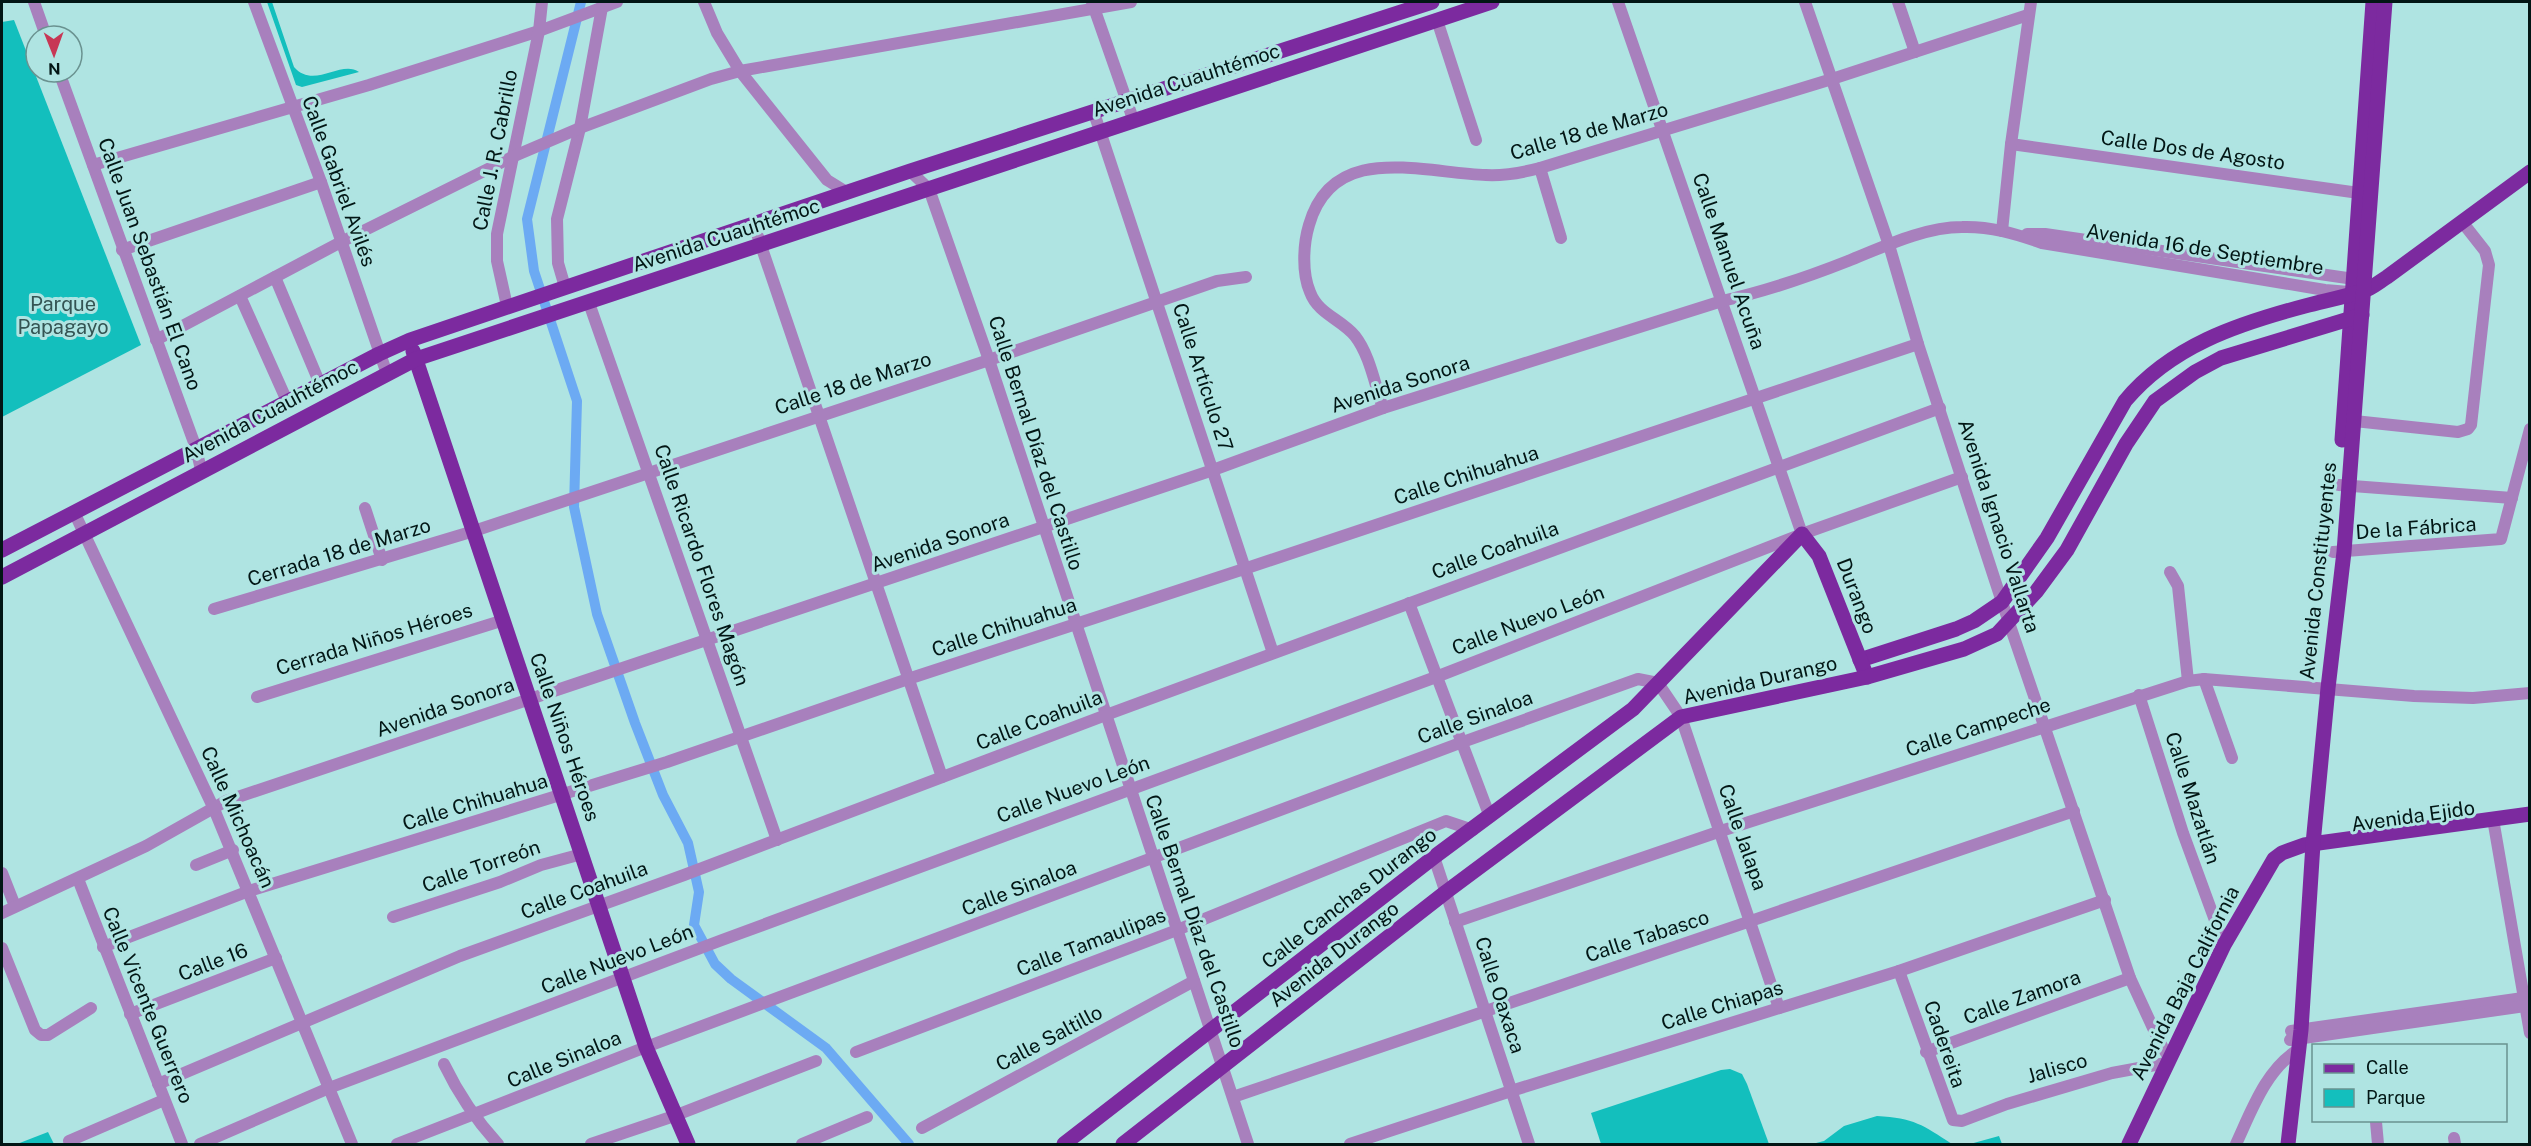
<svg xmlns="http://www.w3.org/2000/svg" width="2531" height="1146" font-family="'Public Sans',sans-serif">
	<rect width="100%" height="100%" fill="#afe4e2"/>
	<g fill="#13bfbd">
		<path d="M 267,2 L 272,2 L 294,67 C 314,90 341,59 359,72 L 302,87 L 296,85 Z"/>
		<path d="M 14,20 L 141,345 L 2,417 L 2,22 Z"/>
		<path d="M 1730,1069 L 1742,1074 L 1747,1084 L 1769,1144 L 1601,1144 L 1591,1113 L 1721,1070 Z"/>
		<path d="M 1877,1116 C 1914,1118 1923,1125 1952,1144 L 1812,1144 L 1824,1141 L 1844,1126 Z"/>
		<path d="M 48,1132 L 54,1144 L 17,1144 Z"/>
		<path d="M 1999,1136 L 2002,1144 L 1970,1144 Z"/>
	</g>
	<g fill="none" stroke-linecap="round" stroke-linejoin="round">
		<path stroke="#6caaf3" stroke-width="10" d="M 581,2 L 527,219 L 534,271 L 577,401 L 574,507 L 597,614 L 635,723 L 663,795 L 688,843 L 699,892 L 694,925 L 715,964 L 731,979 L 826,1048 L 909,1144"/>
		<g stroke="#a880bd" stroke-width="12">
			<path d="M 34,2 L 46,36"/>
			<path d="M 254,2 L 321,182 L 387,374"/>
			<path d="M 704,2 L 717,33 L 740,71 L 827,180 L 848,193"/>
			<path d="M 1092,2 L 1133,119"/>
			<path d="M 1618,2 L 1802,534"/>
			<path d="M 1805,2 L 1889,245 L 1918,344 L 2002,602 L 2130,978 L 2159,1041 L 2169,1058"/>
			<path d="M 1898,2 L 1915,52"/>
			<path d="M 1437,20 L 1476,140"/>
			<path d="M 59,72 L 196,448 L 201,470"/>
			<path d="M 1094,113 L 1273,653"/>
			<path d="M 2011,144 L 2366,194"/>
			<path d="M 93,165 L 369,85 L 539,31 L 617,2"/>
			<path d="M 1540,168 L 1561,238"/>
			<path d="M 910,171 L 929,189 L 989,360 L 1248,1144"/>
			<path d="M 754,225 L 942,777"/>
			<path d="M 2002,231 L 2011,144 L 2031,2"/>
			<path d="M 2027,234 L 2045,234 L 2354,279"/>
			<path d="M 122,250 L 321,182"/>
			<path d="M 275,277 L 320,384"/>
			<path d="M 565,287 L 558,263 L 557,219 L 580,128 L 603,2"/>
			<path d="M 240,296 L 287,401"/>
			<path d="M 589,303 L 777,840"/>
			<path d="M 507,306 L 497,261 L 497,234 L 539,31 L 542,2"/>
			<path d="M 156,340 L 341,242 L 512,157 L 580,128 L 711,79 L 740,71 L 1131,2"/>
			<path d="M 1383,408 C 1375,386 1370,355 1355,336 C 1341,319 1318,314 1310,292 C 1302,273 1303,245 1309,225 C 1333,141 1422,173 1486,175 C 1505,176 1521,173 1540,168 L 1832,79 L 2028,15"/>
			<path d="M 2345,420 L 2458,432 L 2468,429 L 2471,425 L 2489,265 L 2485,251 L 2463,223"/>
			<path d="M 2339,485 L 2512,498"/>
			<path d="M 365,508 L 382,560"/>
			<path d="M 74,512 L 214,809 L 352,1144"/>
			<path d="M 2333,552 L 2501,539 L 2530,429"/>
			<path d="M 2170,572 L 2178,586 L 2188,681"/>
			<path d="M 1409,603 L 1490,817"/>
			<path d="M 214,609 L 474,531 L 989,360 L 1217,281 L 1246,277"/>
			<path d="M 2204,679 L 2232,758"/>
			<path d="M 2139,695 L 2183,833 L 2224,945"/>
			<path d="M 257,697 L 504,620"/>
			<path d="M 2493,819 L 2530,1033"/>
			<path d="M 1434,857 L 1529,1144"/>
			<path d="M 196,865 L 233,850"/>
			<path d="M 2,873 L 15,906"/>
			<path d="M 78,879 L 182,1144"/>
			<path d="M 2,913 L 146,846 L 226,801 L 1213,470 L 1383,408 L 1722,301 C 1767,291 1805,278 1848,261 C 1883,247 1924,227 1962,227 C 1990,226 2016,234 2042,243 L 2325,290 L 2349,292"/>
			<path d="M 393,917 L 500,882 L 541,865 L 582,854"/>
			<path d="M 1455,922 L 1721,831 L 2188,681 L 2204,679 L 2414,696 L 2473,698 L 2530,693"/>
			<path d="M 103,947 L 249,891 L 667,762 L 908,679 L 1247,568 L 1918,344"/>
			<path d="M 2,948 L 35,1030 L 41,1035 L 48,1035 L 91,1008"/>
			<path d="M 1899,971 L 1953,1120 L 1962,1121 L 2007,1104 L 2112,1073 L 2166,1063"/>
			<path d="M 130,1014 L 276,958"/>
			<path d="M 2291,1031 L 2530,997"/>
			<path d="M 2290,1040 L 2525,1006"/>
			<path d="M 856,1052 L 1177,930 L 1446,821 L 1473,830"/>
			<path d="M 1926,1052 L 2130,978"/>
			<path d="M 444,1064 C 458,1093 476,1120 498,1144"/>
			<path d="M 158,1084 L 460,956 L 684,875 L 1106,715 L 1940,408"/>
			<path d="M 1233,1097 L 2074,811"/>
			<path d="M 2376,1122 L 2378,1144"/>
			<path d="M 922,1128 L 1194,981"/>
			<path d="M 2454,1138 L 2455,1144"/>
			<path d="M 69,1141 L 164,1100"/>
			<path d="M 200,1144 L 329,1088 L 722,940 L 1436,677 L 1802,534 L 1962,477"/>
			<path d="M 397,1144 L 646,1047 L 1460,743 L 1638,679 L 1658,683 L 1681,717 L 1779,1008"/>
			<path d="M 591,1144 L 674,1116 L 816,1061"/>
			<path d="M 802,1144 L 867,1117"/>
			<path d="M 1350,1144 L 1511,1091 L 1899,971 L 2105,900"/>
			<path d="M 2236,1144 C 2251,1112 2266,1069 2298,1050"/>
		</g>
		<g stroke="#7c2a9f" stroke-width="15">
			<path d="M 413,351 L 646,1047 L 688,1144"/>
			<path d="M 2342,440 L 2373,2"/>
			<path d="M 2,550 L 379,354 L 410,340 L 910,171 L 1432,2"/>
			<path d="M 2,577 L 416,359 L 1492,2"/>
			<path d="M 1860,660 L 1956,629 L 1974,621 L 2002,602 L 2047,538 L 2125,401 C 2171,346 2237,324 2305,306 C 2324,301 2344,297 2363,291 C 2371,289 2379,282 2387,277 L 2530,172"/>
			<path d="M 1064,1144 L 1434,857 L 1633,709 L 1802,534 L 1819,556 L 1867,677"/>
			<path d="M 1123,1144 L 1446,892 L 1681,717 L 1867,677 L 1964,649 L 1997,634 L 2036,592 L 2067,550 L 2126,444 L 2155,401 L 2195,372 L 2221,358 L 2362,315"/>
			<path d="M 2129,1144 L 2224,945 L 2274,859 L 2282,853 L 2304,845 L 2530,814"/>
			<path d="M 2288,1144 L 2301,1030 L 2313,844 L 2328,688 L 2344,552 L 2385,2"/>
		</g>
	</g>
	<g text-anchor="middle" dominant-baseline="central" stroke-width="6" stroke-linejoin="round" paint-order="stroke">
		<g font-size="20" fill="#021615" stroke="#afe4e2">
			<text transform="translate(1186 80) rotate(-18)">Avenida Cuauhtémoc</text>
			<text transform="translate(1589 131) rotate(-16)">Calle 18 de Marzo</text>
			<text transform="translate(495 150) rotate(-79)">Calle J. R. Cabrillo</text>
			<text transform="translate(2193 150) rotate(8)">Calle Dos de Agosto</text>
			<text transform="translate(339 181) rotate(70)">Calle Gabriel Avilés</text>
			<text transform="translate(726 235) rotate(-18)">Avenida Cuauhtémoc</text>
			<text transform="translate(2205 249) rotate(9)">Avenida 16 de Septiembre</text>
			<text transform="translate(1729 261) rotate(71)">Calle Manuel Acuña</text>
			<text transform="translate(150 264) rotate(70)">Calle Juan Sebastián El Cano</text>
			<text transform="translate(1203 377) rotate(72)">Calle Artículo 27</text>
			<text transform="translate(853 383) rotate(-18)">Calle 18 de Marzo</text>
			<text transform="translate(1400 384) rotate(-18)">Avenida Sonora</text>
			<text transform="translate(270 411) rotate(-28)">Avenida Cuauhtémoc</text>
			<text transform="translate(1036 443) rotate(72)">Calle Bernal Díaz del Castillo</text>
			<text transform="translate(1466 475) rotate(-18)">Calle Chihuahua</text>
			<text transform="translate(1999 526) rotate(72)">Avenida Ignacio Vallarta</text>
			<text transform="translate(2416 528) rotate(-4)">De la Fábrica</text>
			<text transform="translate(940 542) rotate(-19)">Avenida Sonora</text>
			<text transform="translate(1495 550) rotate(-20)">Calle Coahuila</text>
			<text transform="translate(339 552) rotate(-17)">Cerrada 18 de Marzo</text>
			<text transform="translate(702 565) rotate(71)">Calle Ricardo Flores Magón</text>
			<text transform="translate(2318 571) rotate(-84)">Avenida Constituyentes</text>
			<text transform="translate(1857 596) rotate(69)">Durango</text>
			<text transform="translate(1528 620) rotate(-21)">Calle Nuevo León</text>
			<text transform="translate(1004 627) rotate(-18)">Calle Chihuahua</text>
			<text transform="translate(374 639) rotate(-17)">Cerrada Niños Héroes</text>
			<text transform="translate(1760 680) rotate(-13)">Avenida Durango</text>
			<text transform="translate(445 707) rotate(-19)">Avenida Sonora</text>
			<text transform="translate(1475 717) rotate(-20)">Calle Sinaloa</text>
			<text transform="translate(1039 720) rotate(-21)">Calle Coahuila</text>
			<text transform="translate(1978 727) rotate(-18)">Calle Campeche</text>
			<text transform="translate(565 737) rotate(71)">Calle Niños Héroes</text>
			<text transform="translate(1073 789) rotate(-20)">Calle Nuevo León</text>
			<text transform="translate(2193 798) rotate(72)">Calle Mazatlán</text>
			<text transform="translate(475 802) rotate(-17)">Calle Chihuahua</text>
			<text transform="translate(2413 816) rotate(-8)">Avenida Ejido</text>
			<text transform="translate(238 817) rotate(66)">Calle Michoacán</text>
			<text transform="translate(1743 837) rotate(71)">Calle Jalapa</text>
			<text transform="translate(481 866) rotate(-19)">Calle Torreón</text>
			<text transform="translate(1019 888) rotate(-21)">Calle Sinaloa</text>
			<text transform="translate(584 890) rotate(-20)">Calle Coahuila</text>
			<text transform="translate(1349 898) rotate(-38)">Calle Canchas Durango</text>
			<text transform="translate(1195 921) rotate(71)">Calle Bernal Díaz del Castillo</text>
			<text transform="translate(1647 936) rotate(-18)">Calle Tabasco</text>
			<text transform="translate(1091 942) rotate(-21)">Calle Tamaulipas</text>
			<text transform="translate(1334 954) rotate(-38)">Avenida Durango</text>
			<text transform="translate(617 959) rotate(-21)">Calle Nuevo León</text>
			<text transform="translate(213 962) rotate(-21)">Calle 16</text>
			<text transform="translate(2185 983) rotate(-63)">Avenida Baja California</text>
			<text transform="translate(1500 995) rotate(72)">Calle Oaxaca</text>
			<text transform="translate(2022 997) rotate(-20)">Calle Zamora</text>
			<text transform="translate(148 1005) rotate(68)">Calle Vicente Guerrero</text>
			<text transform="translate(1722 1005) rotate(-17)">Calle Chiapas</text>
			<text transform="translate(1049 1038) rotate(-28)">Calle Saltillo</text>
			<text transform="translate(1945 1044) rotate(71)">Cadereita</text>
			<text transform="translate(564 1059) rotate(-22)">Calle Sinaloa</text>
			<text transform="translate(2057 1068) rotate(-16)">Jalisco</text>
		</g>
		<g font-size="20" fill="#345453" stroke="#afe4e2">
			<text x="63" y="304">Parque<tspan x="63" dy="23">Papagayo</tspan></text>
		</g>
	</g>
	<rect width="2531" height="1146" fill="none" stroke="#021615" stroke-width="6"/>
	<rect x="2312" y="1044" width="195" height="78" fill="#afe4e2" stroke="#6a9290" stroke-width="1.5"/>
	<rect x="2324" y="1064" width="30" height="9" fill="#7c2a9f" stroke="#6a9290" stroke-width="1.5"/>
	<text x="2366" y="1074" font-size="18" fill="#021615">Calle</text>
	<rect x="2324" y="1089" width="30" height="18" fill="#13bfbd" stroke="#6a9290" stroke-width="1.5"/>
	<text x="2366" y="1104" font-size="18" fill="#021615">Parque</text>
	<g transform="translate(54 54) rotate(179)"><circle r="28" fill="#afe4e2" stroke="#6a9290" stroke-width="1.5"/>
	<path d="M0-4.5L10 22L0 15L-10 22Z" fill="#c73755"/>
	<text y="-9" font-size="16" font-weight="bold" text-anchor="middle" fill="#021615">N</text>
	</g>
</svg>
